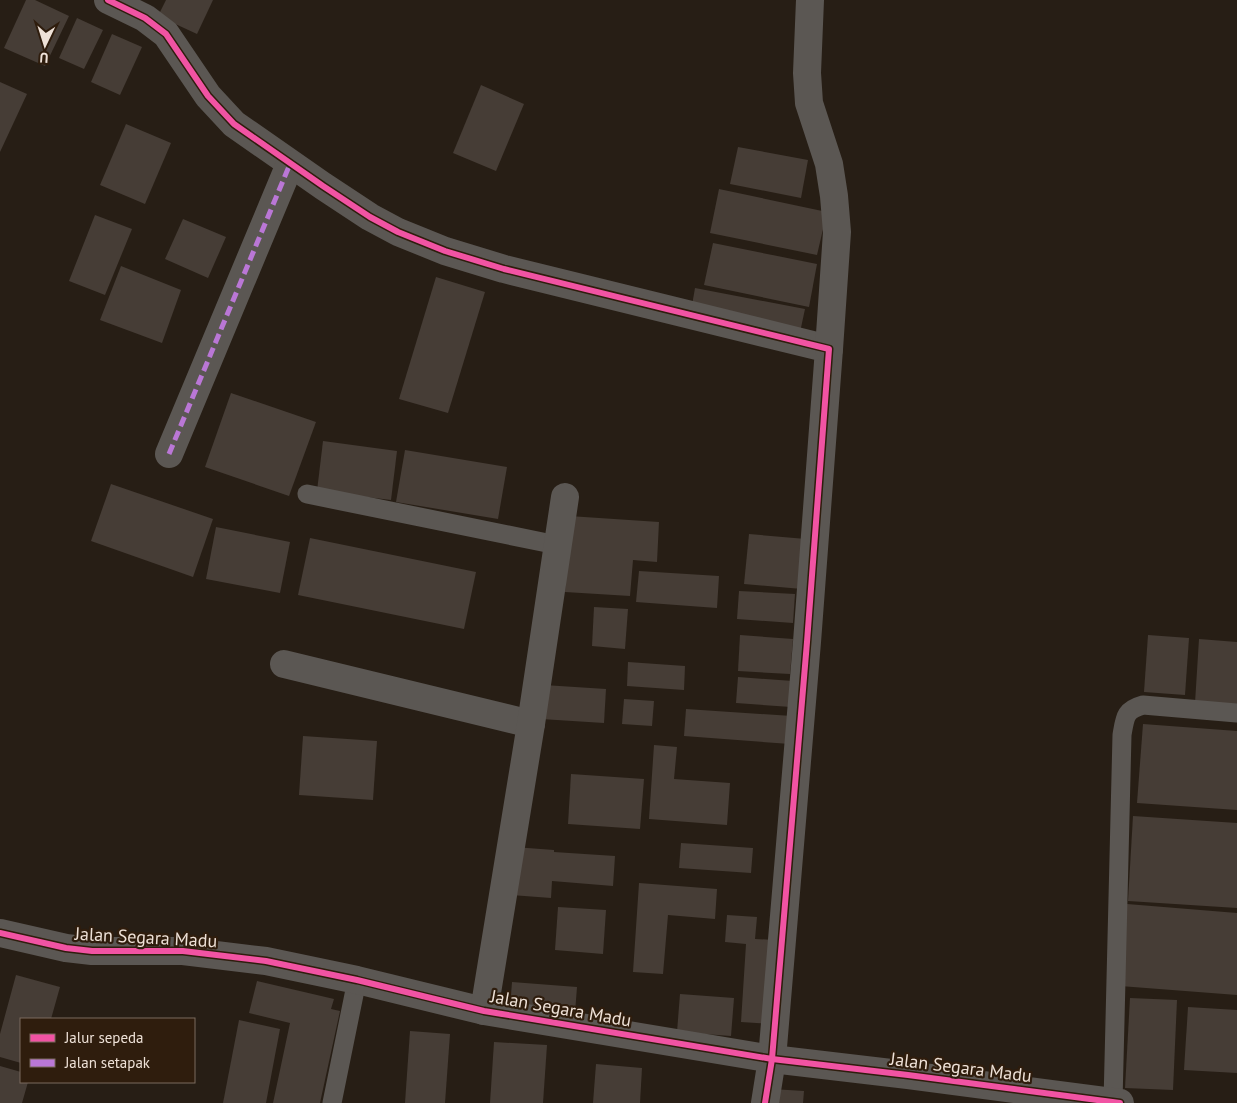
<svg xmlns="http://www.w3.org/2000/svg" width="1237" height="1103" font-family="'PT Sans',sans-serif">
	<rect width="100%" height="100%" fill="#271e15"/>
	<g fill="#463d36">
		<path d="M 26,0 L 35,0 L 69,16 L 45,66 L 4,48 Z"/>
		<path d="M 166,0 L 213,0 L 197,34 L 158,16 Z"/>
		<path d="M 77,18 L 103,30 L 84,69 L 59,58 Z"/>
		<path d="M 112,34 L 142,47 L 120,95 L 91,82 Z"/>
		<path d="M 0,82 L 27,94 L 0,152 Z"/>
		<path d="M 481,85 L 524,104 L 496,171 L 453,153 Z"/>
		<path d="M 126,124 L 171,143 L 145,204 L 100,185 Z"/>
		<path d="M 738,147 L 808,160 L 801,198 L 730,184 Z"/>
		<path d="M 719,189 L 827,212 L 817,255 L 710,233 Z"/>
		<path d="M 95,215 L 132,229 L 105,295 L 69,281 Z"/>
		<path d="M 183,219 L 226,237 L 208,278 L 165,259 Z"/>
		<path d="M 713,243 L 817,264 L 809,307 L 704,285 Z"/>
		<path d="M 121,266 L 181,290 L 162,343 L 100,320 Z"/>
		<path d="M 436,277 L 485,292 L 448,413 L 399,399 Z"/>
		<path d="M 695,288 L 805,309 L 799,337 L 691,311 Z"/>
		<path d="M 231,393 L 316,422 L 289,496 L 205,467 Z"/>
		<path d="M 323,441 L 397,451 L 391,500 L 317,491 Z"/>
		<path d="M 405,450 L 507,467 L 498,519 L 396,502 Z"/>
		<path d="M 111,484 L 213,519 L 193,577 L 91,541 Z"/>
		<path d="M 569,516 L 659,522 L 657,562 L 633,560 L 630,596 L 565,592 Z"/>
		<path d="M 216,527 L 290,542 L 280,593 L 206,579 Z"/>
		<path d="M 749,534 L 806,539 L 802,589 L 744,584 Z"/>
		<path d="M 310,538 L 476,572 L 464,629 L 298,595 Z"/>
		<path d="M 639,571 L 719,576 L 717,608 L 636,602 Z"/>
		<path d="M 739,591 L 795,594 L 793,623 L 737,619 Z"/>
		<path d="M 594,607 L 628,609 L 625,649 L 592,646 Z"/>
		<path d="M 740,635 L 793,639 L 790,674 L 738,671 Z"/>
		<path d="M 1148,635 L 1189,638 L 1185,695 L 1144,692 Z"/>
		<path d="M 1199,639 L 1237,642 L 1237,706 L 1195,703 Z"/>
		<path d="M 628,662 L 685,666 L 684,690 L 627,686 Z"/>
		<path d="M 738,677 L 793,681 L 791,707 L 736,703 Z"/>
		<path d="M 544,685 L 606,689 L 604,723 L 541,719 Z"/>
		<path d="M 624,699 L 654,701 L 652,726 L 622,724 Z"/>
		<path d="M 686,709 L 792,716 L 790,744 L 684,736 Z"/>
		<path d="M 1143,724 L 1237,731 L 1237,810 L 1137,803 Z"/>
		<path d="M 303,736 L 377,741 L 373,800 L 299,795 Z"/>
		<path d="M 654,745 L 677,747 L 674,779 L 730,783 L 727,825 L 649,819 Z"/>
		<path d="M 571,774 L 644,779 L 640,829 L 568,824 Z"/>
		<path d="M 1133,816 L 1237,823 L 1237,908 L 1128,901 Z"/>
		<path d="M 681,843 L 753,848 L 751,873 L 679,868 Z"/>
		<path d="M 514,847 L 554,850 L 554,852 L 615,856 L 613,886 L 552,881 L 551,898 L 511,895 Z"/>
		<path d="M 639,883 L 717,889 L 715,919 L 668,915 L 663,974 L 633,972 Z"/>
		<path d="M 1127,904 L 1237,913 L 1237,995 L 1120,986 Z"/>
		<path d="M 558,907 L 606,910 L 603,954 L 555,950 Z"/>
		<path d="M 727,915 L 757,917 L 755,939 L 776,940 L 770,1024 L 741,1022 L 746,944 L 725,942 Z"/>
		<path d="M 16,975 L 60,987 L 51,1019 L 21,1019 L 21,1063 L 0,1057 L 0,1034 Z"/>
		<path d="M 257,981 L 334,999 L 331,1009 L 340,1011 L 320,1103 L 273,1103 L 290,1023 L 249,1013 Z"/>
		<path d="M 512,982 L 577,987 L 575,1013 L 510,1008 Z"/>
		<path d="M 680,994 L 734,998 L 731,1036 L 677,1032 Z"/>
		<path d="M 1130,998 L 1177,1000 L 1173,1090 L 1125,1088 Z"/>
		<path d="M 1188,1007 L 1237,1010 L 1237,1073 L 1184,1070 Z"/>
		<path d="M 239,1020 L 280,1029 L 266,1103 L 223,1103 Z"/>
		<path d="M 410,1031 L 450,1034 L 445,1103 L 405,1103 Z"/>
		<path d="M 494,1042 L 547,1045 L 543,1103 L 490,1103 Z"/>
		<path d="M 596,1064 L 642,1068 L 640,1103 L 593,1103 Z"/>
		<path d="M 0,1066 L 21,1072 L 21,1082 L 28,1082 L 22,1103 L 0,1103 Z"/>
		<path d="M 772,1089 L 804,1091 L 803,1103 L 771,1103 Z"/>
	</g>
	<g fill="none" stroke-linecap="round" stroke-linejoin="round">
		<g stroke="#5b5753" stroke-width="19">
			<path d="M 307,494 L 557,545"/>
			<path d="M 1113,1102 L 1122,735 C 1125,717 1125,710 1143,705 L 1237,713"/>
			<path d="M 332,1103 L 357,980"/>
		</g>
		<g stroke="#5b5753" stroke-width="28">
			<path d="M 108,0 L 145,18 L 166,34 L 208,96 L 234,124 L 323,186 L 370,217 L 398,232 L 445,251 L 504,269 L 829,349 L 807,642 L 772,1059 L 765,1103"/>
			<path d="M 810,0 L 807,73 L 809,103 L 829,164 L 834,196 L 837,232 L 829,349"/>
			<path d="M 169,454 L 290,164"/>
			<path d="M 284,664 L 531,724"/>
			<path d="M 0,933 L 66,948 L 92,951 L 183,951 L 266,961 L 357,980 L 484,1011 L 772,1059 L 908,1075 L 1120,1103"/>
			<path d="M 484,1011 L 531,724 L 565,497"/>
		</g>
		<path stroke="#ba77d6" stroke-width="5" stroke-dasharray="10 5" stroke-linecap="butt" d="M 169,454 L 290,164"/>
		<g stroke="#2f1d0d" stroke-width="9">
			<g id="cycleway">
				<path d="M 108,0 L 145,18 L 166,34 L 208,96 L 234,124 L 323,186 L 370,217 L 398,232 L 445,251 L 504,269 L 829,349 L 807,642 L 772,1059 L 765,1103"/>
				<path d="M 0,933 L 66,948 L 92,951 L 183,951 L 266,961 L 357,980 L 484,1011 L 772,1059 L 908,1075 L 1120,1103"/>
			</g>
		</g>
		<use href="#cycleway" stroke="#f153a3" stroke-width="6"/>
	</g>
	<g text-anchor="middle" dominant-baseline="central" stroke-width="4.5" stroke-linejoin="round" paint-order="stroke">
		<g font-size="18" fill="#eee1d7" stroke="#2f1d0d">
			<text transform="translate(146 937) rotate(3)">Jalan Segara Madu</text>
			<text transform="translate(561 1008) rotate(10)">Jalan Segara Madu</text>
			<text transform="translate(961 1067) rotate(7)">Jalan Segara Madu</text>
		</g>
	</g>
	<rect x="20" y="1018" width="175" height="65" fill="#2f1d0d" stroke="#7b6b5e"/>
	<rect x="30" y="1034" width="25" height="8" fill="#f153a3" stroke="#7b6b5e"/>
	<text x="65" y="1043" font-size="15" fill="#eee1d7">Jalur sepeda</text>
	<rect x="30" y="1059" width="25" height="8" fill="#ba77d6" stroke="#7b6b5e"/>
	<text x="65" y="1068" font-size="15" fill="#eee1d7">Jalan setapak</text>
	<g transform="translate(45 45) rotate(184)" stroke="#2f1d0d" stroke-width="4" paint-order="stroke">
	<path d="M0-4L9 19L0 12L-9 19Z" fill="#eee1d7"/>
	<text y="-8" font-size="14" font-weight="bold" text-anchor="middle" fill="#eee1d7">U</text>
	</g>
</svg>
